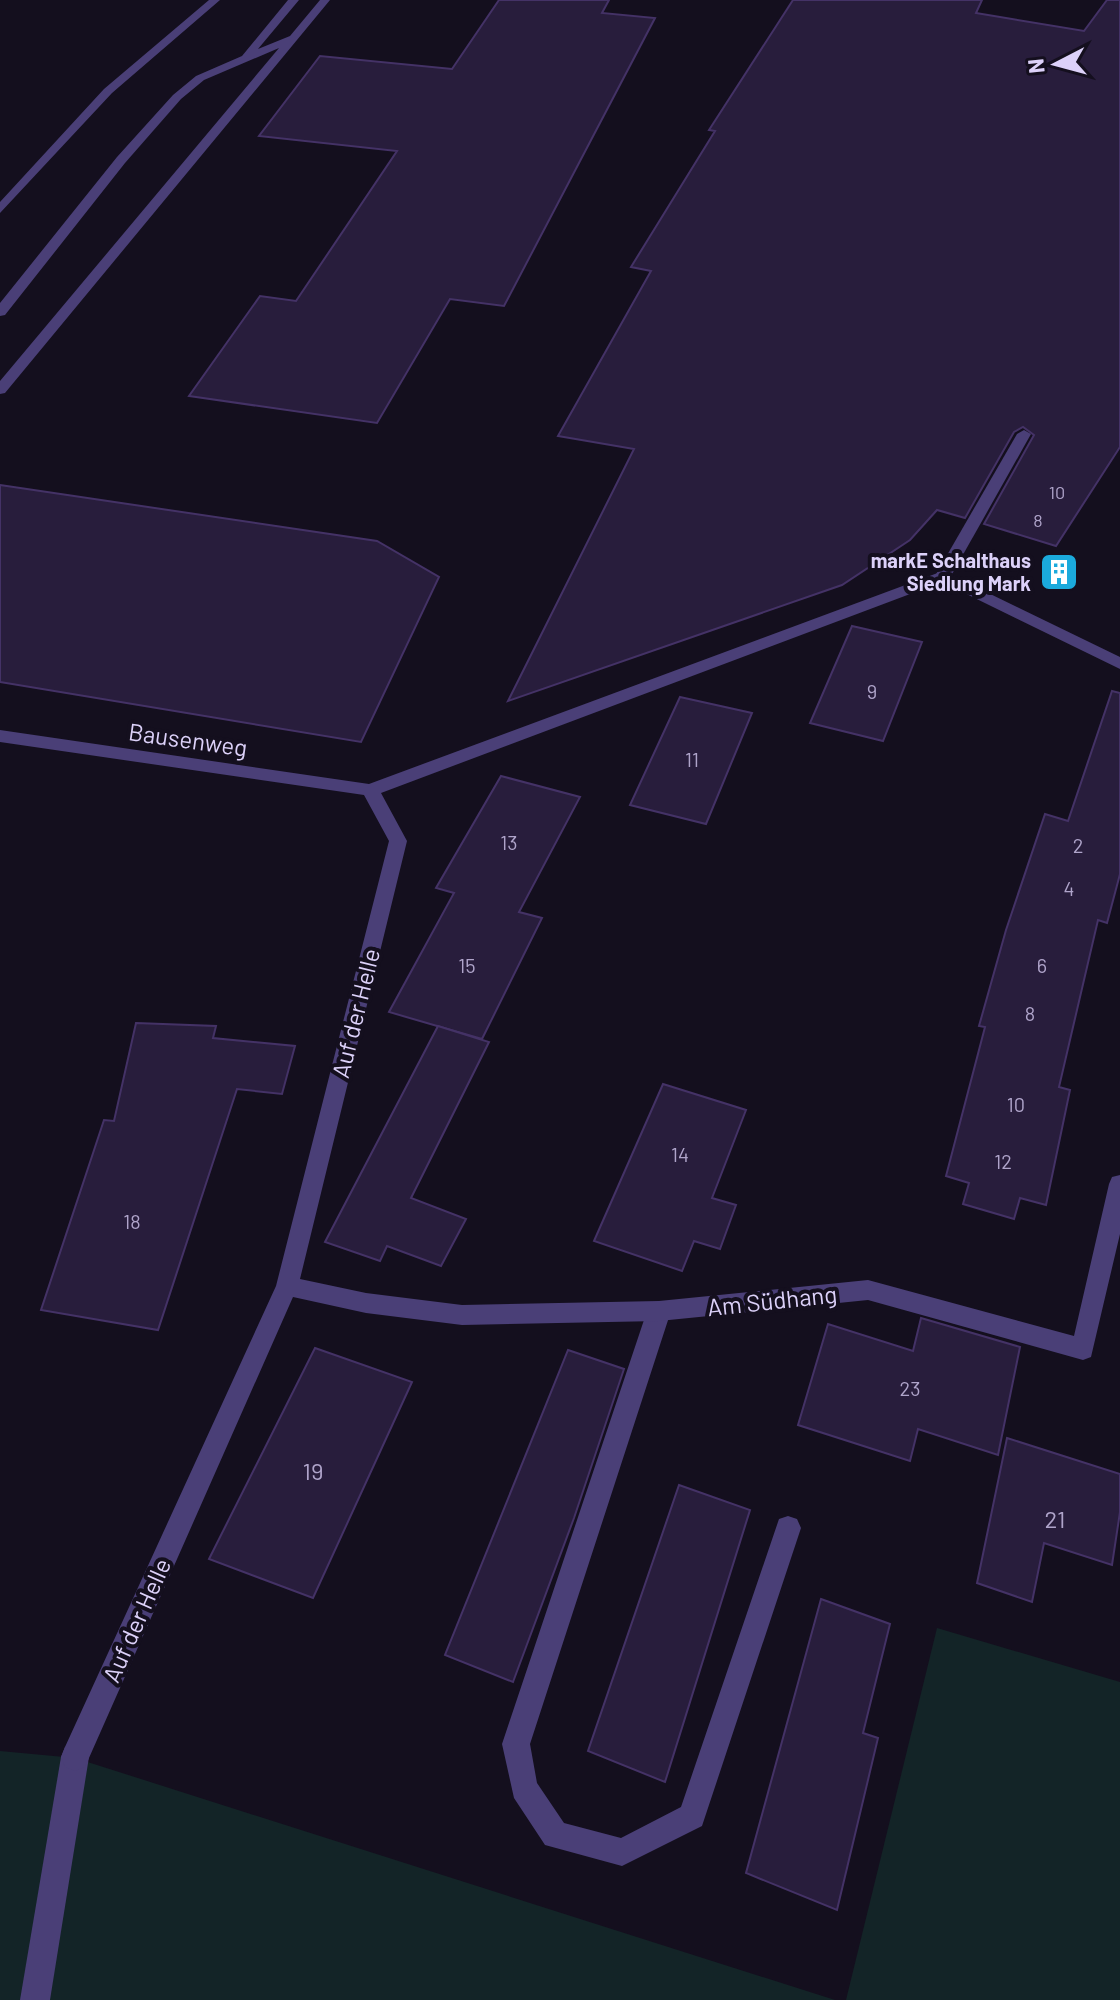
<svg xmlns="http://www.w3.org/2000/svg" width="1120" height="2000" font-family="Barlow,sans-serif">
	<rect width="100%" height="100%" fill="#140f1e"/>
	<g fill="#132427">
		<path d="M 937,1628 L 1120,1682 L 1120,2000 L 846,2000 Z"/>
		<path d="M 0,1751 L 75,1758 L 835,2000 L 0,2000 Z"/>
	</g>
	<g fill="#281d3c" stroke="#443266" stroke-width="2">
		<path d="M 499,0 L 609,0 L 602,13 L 655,18 L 504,306 L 450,299 L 377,423 L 189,396 L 260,296 L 296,301 L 397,151 L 259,136 L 320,56 L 452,69 Z"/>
		<path d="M 793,0 L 982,0 L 976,13 L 1084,31 L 1107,0 L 1120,0 L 1120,447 L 1056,546 L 984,524 L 1034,435 L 1023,427 L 1014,432 L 965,518 L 937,510 L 910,540 L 842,585 L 508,701 L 634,449 L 558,436 L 651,271 L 631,267 L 715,131 L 709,130 Z"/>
		<path d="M 0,485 L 377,541 L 439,577 L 361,742 L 0,682 Z"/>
		<path d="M 852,626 L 922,642 L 883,741 L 810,723 Z"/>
		<path d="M 1112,691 L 1120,693 L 1120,874 L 1107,923 L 1098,920 L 1059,1087 L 1070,1090 L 1046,1205 L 1020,1198 L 1014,1219 L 963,1204 L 969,1183 L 946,1176 L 985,1027 L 979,1026 L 1006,930 L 1045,814 L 1068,821 Z"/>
		<path d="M 680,697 L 752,713 L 706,824 L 630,805 Z"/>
		<path d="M 501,776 L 580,797 L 519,912 L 542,918 L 482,1039 L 389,1012 L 454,893 L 436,888 Z"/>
		<path d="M 136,1023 L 216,1026 L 213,1038 L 295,1046 L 282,1094 L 237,1089 L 158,1330 L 41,1310 L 104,1120 L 114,1121 Z"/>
		<path d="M 438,1026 L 489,1042 L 411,1198 L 466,1219 L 441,1266 L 387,1246 L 380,1261 L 325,1242 Z"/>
		<path d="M 663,1084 L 746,1110 L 712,1198 L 736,1205 L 720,1249 L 694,1241 L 682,1271 L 594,1241 Z"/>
		<path d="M 921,1318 L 1020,1347 L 998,1455 L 918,1429 L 910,1461 L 798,1425 L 828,1324 L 913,1351 Z"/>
		<path d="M 315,1348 L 412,1382 L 313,1598 L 209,1559 Z"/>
		<path d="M 568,1350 L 624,1369 L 574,1518 L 513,1682 L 445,1655 Z"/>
		<path d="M 1007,1438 L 1120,1474 L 1120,1512 L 1112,1565 L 1044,1543 L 1032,1602 L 977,1583 Z"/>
		<path d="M 679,1485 L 750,1510 L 665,1782 L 588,1751 Z"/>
		<path d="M 821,1599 L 890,1624 L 863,1733 L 878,1738 L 837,1910 L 746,1873 Z"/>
	</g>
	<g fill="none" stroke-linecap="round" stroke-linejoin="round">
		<g fill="#4a3f77" fill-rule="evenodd">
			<path d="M 209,0 L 220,0 L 112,93 L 0,213 L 0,202 L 104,89 Z"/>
			<path d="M 288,0 L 299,0 L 258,49 L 290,36 L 320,0 L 330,0 L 5,393 L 0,394 L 0,381 L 279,48 L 204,80 L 181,99 L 125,163 L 5,315 L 0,316 L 0,303 L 117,157 L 173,95 L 196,76 L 242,56 Z"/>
			<path d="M 1024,430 L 1031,434 L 951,576 L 949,579 L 937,579 L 935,576 L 1017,434 Z"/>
			<path d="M 659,1301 L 667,1304 L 671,1311 L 530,1744 L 537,1783 L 564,1823 L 621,1838 L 681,1807 L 779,1519 L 788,1516 L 797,1519 L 801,1528 L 702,1826 L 622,1866 L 545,1845 L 514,1798 L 502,1744 L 647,1311 L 651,1304 Z"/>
			<path d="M 75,1743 L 85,1747 L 89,1757 L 50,2000 L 20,2000 L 61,1757 L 65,1747 Z"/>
		</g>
		<path fill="#4a3f77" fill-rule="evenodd" d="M 943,571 L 1120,657 L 1120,669 L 942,582 L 381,793 L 407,841 L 300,1279 L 366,1293 L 462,1305 L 659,1301 L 868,1280 L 1074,1336 L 1109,1184 L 1112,1177 L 1120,1175 L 1120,1234 L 1091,1357 L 1083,1360 L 868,1300 L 659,1321 L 462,1325 L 366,1313 L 293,1297 L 85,1767 L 75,1771 L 65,1767 L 61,1757 L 65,1747 L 276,1286 L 389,841 L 364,795 L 0,742 L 0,730 L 369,784 Z"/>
	</g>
	<defs>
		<g id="building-square" transform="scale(2)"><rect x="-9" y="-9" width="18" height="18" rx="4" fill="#1baadc" stroke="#140f1e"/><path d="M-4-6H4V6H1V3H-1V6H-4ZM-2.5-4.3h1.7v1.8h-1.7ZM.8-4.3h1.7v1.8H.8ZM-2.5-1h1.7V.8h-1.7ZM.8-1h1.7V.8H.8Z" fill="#fff"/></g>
	</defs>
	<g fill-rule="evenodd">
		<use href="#building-square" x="1059" y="572"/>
	</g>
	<g text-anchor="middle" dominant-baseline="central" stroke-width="8" stroke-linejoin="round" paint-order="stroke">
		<g font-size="18" fill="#afa4ca">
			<text x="1057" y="492">10</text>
			<text x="1038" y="520">8</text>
		</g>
		<g font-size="20" font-weight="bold" fill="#dcd1f9" stroke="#140f1e" text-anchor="end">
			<text x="1031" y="560">markE Schalthaus<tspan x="1031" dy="23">Siedlung Mark</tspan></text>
		</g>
		<g font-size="20" fill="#afa4ca">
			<text x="872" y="691">9</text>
			<text x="692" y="759">11</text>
			<text x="509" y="842">13</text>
			<text x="1078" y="845">2</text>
			<text x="1069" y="888">4</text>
			<text x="467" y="965">15</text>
			<text x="1042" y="965">6</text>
			<text x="1030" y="1013">8</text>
			<text x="1016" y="1104">10</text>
			<text x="680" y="1154">14</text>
			<text x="1003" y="1161">12</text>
			<text x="132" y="1221">18</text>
			<text x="910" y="1388">23</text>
		</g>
		<g font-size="24" fill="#dcd1f9" stroke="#140f1e">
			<text transform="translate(188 739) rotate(8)">Bausenweg</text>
			<text transform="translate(355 1013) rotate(-76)">Auf der Helle</text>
			<text transform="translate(772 1300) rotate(-6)">Am Südhang</text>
			<text transform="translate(136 1620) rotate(-66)">Auf der Helle</text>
		</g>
		<g font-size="24" fill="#afa4ca">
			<text x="313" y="1470">19</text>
			<text x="1055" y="1518">21</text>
		</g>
	</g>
	<g transform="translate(1056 64) rotate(264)" stroke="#140f1e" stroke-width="6" paint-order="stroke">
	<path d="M0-6L14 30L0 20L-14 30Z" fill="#dcd1f9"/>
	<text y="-12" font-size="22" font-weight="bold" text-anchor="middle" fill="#dcd1f9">N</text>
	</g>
</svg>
